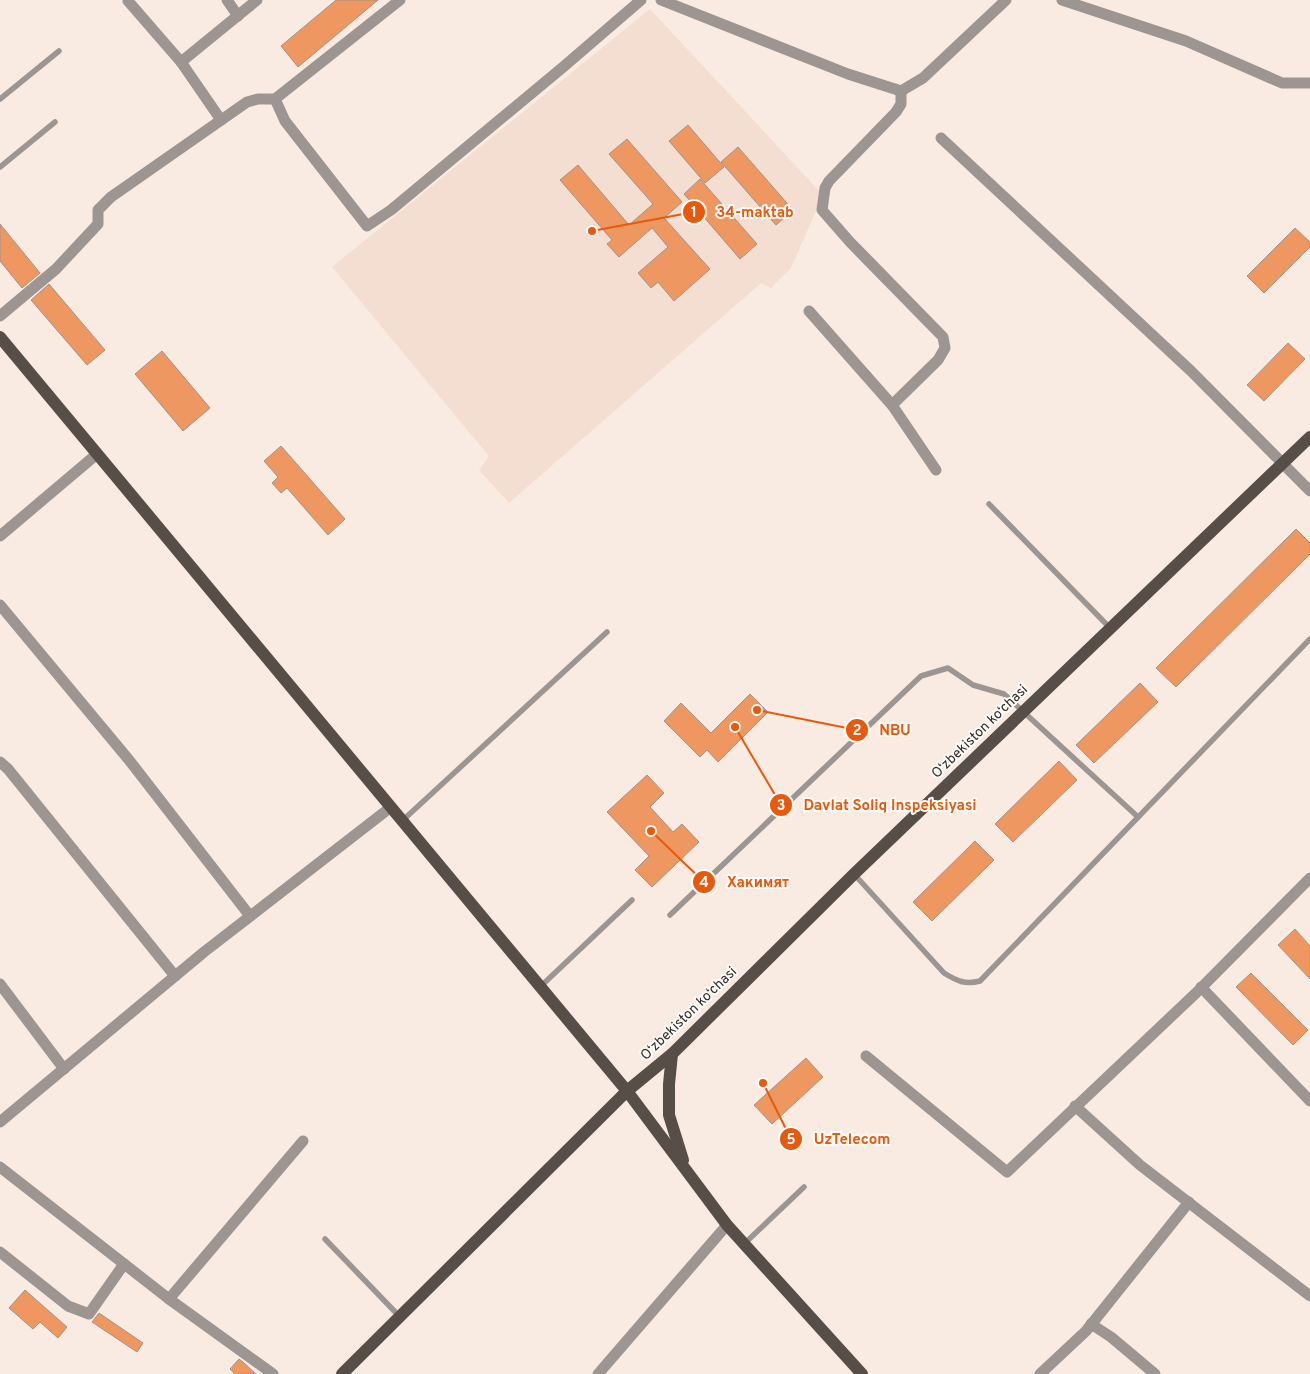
<svg xmlns="http://www.w3.org/2000/svg" width="1310" height="1374" font-family="Overpass,sans-serif">
	<rect width="100%" height="100%" fill="#faebe2"/>
	<path fill="#f4ddd1" d="M 650,9 L 823,195 L 791,268 L 771,288 L 761,283 L 509,503 L 479,470 L 489,456 L 332,267 Z"/>
	<g fill="#ee9761" stroke="#a1938a">
		<path d="M 336,0 L 378,0 L 298,67 L 281,46 Z"/>
		<path d="M 688,125 L 724,167 L 705,183 L 669,141 Z"/>
		<path d="M 627,139 L 682,202 L 664,218 L 710,269 L 674,301 L 658,282 L 651,288 L 638,273 L 668,247 L 652,228 L 619,257 L 607,244 L 612,240 L 560,180 L 578,165 L 629,225 L 653,204 L 609,154 Z"/>
		<path d="M 738,147 L 793,210 L 776,225 L 721,162 Z"/>
		<path d="M 700,179 L 757,244 L 740,259 L 684,194 Z"/>
		<path d="M 0,224 L 40,273 L 22,288 L 0,261 Z"/>
		<path d="M 1295,228 L 1310,242 L 1310,247 L 1264,293 L 1247,276 Z"/>
		<path d="M 49,284 L 105,350 L 87,365 L 31,300 Z"/>
		<path d="M 1288,343 L 1305,359 L 1264,401 L 1247,385 Z"/>
		<path d="M 162,351 L 210,408 L 183,431 L 135,374 Z"/>
		<path d="M 281,446 L 345,519 L 328,535 L 287,488 L 281,493 L 272,483 L 278,477 L 264,461 Z"/>
		<path d="M 1296,529 L 1310,543 L 1310,554 L 1176,687 L 1156,668 Z"/>
		<path d="M 1140,683 L 1158,702 L 1094,763 L 1076,745 Z"/>
		<path d="M 750,694 L 768,712 L 718,762 L 707,750 L 700,757 L 664,721 L 681,703 L 711,733 Z"/>
		<path d="M 1059,761 L 1077,780 L 1013,842 L 995,824 Z"/>
		<path d="M 647,775 L 664,793 L 650,807 L 673,832 L 682,824 L 699,842 L 652,887 L 635,870 L 649,856 L 607,812 Z"/>
		<path d="M 975,841 L 994,860 L 932,921 L 913,902 Z"/>
		<path d="M 1295,929 L 1310,946 L 1310,979 L 1278,945 Z"/>
		<path d="M 1251,973 L 1308,1030 L 1293,1045 L 1236,987 Z"/>
		<path d="M 806,1058 L 823,1077 L 772,1124 L 754,1105 Z"/>
		<path d="M 25,1290 L 67,1327 L 58,1338 L 40,1322 L 33,1329 L 9,1308 Z"/>
		<path d="M 99,1313 L 143,1343 L 137,1352 L 92,1322 Z"/>
		<path d="M 239,1359 L 243,1362 L 256,1374 L 235,1374 L 230,1369 Z"/>
	</g>
	<g fill="none" stroke-linecap="round" stroke-linejoin="round">
		<g stroke="#9c9592" stroke-width="5.5">
			<path d="M 0,99 L 59,51"/>
			<path d="M 0,167 L 55,122"/>
			<path d="M 989,504 L 1110,628"/>
			<path d="M 402,821 L 607,632"/>
			<path d="M 854,874 L 944,973 C 957,981 965,985 980,981 L 1310,639"/>
			<path d="M 670,915 L 921,676 L 948,668 L 973,685 L 1004,694 L 1138,817"/>
			<path d="M 540,987 L 632,900"/>
			<path d="M 325,1239 L 400,1317"/>
			<path d="M 744,1244 L 804,1187"/>
		</g>
		<g stroke="#9c9592" stroke-width="11">
			<path d="M 129,0 L 128,1 L 181,62 L 221,120"/>
			<path d="M 227,0 L 238,16"/>
			<path d="M 661,0 L 848,74 L 901,91 L 923,78 L 1006,0"/>
			<path d="M 1062,0 L 1186,41 L 1282,83 L 1310,83"/>
			<path d="M 181,62 L 257,0"/>
			<path d="M 275,99 L 285,121 L 367,226 L 391,210 L 562,68 L 641,0"/>
			<path d="M 941,138 L 1191,371 L 1310,491"/>
			<path d="M 809,311 L 892,405 L 936,470"/>
			<path d="M 0,316 L 56,269 L 98,224 L 98,210 L 111,197 L 247,102 L 258,99 L 275,99 L 400,0"/>
			<path d="M 892,405 L 938,360 L 945,348 L 943,337 L 850,242 L 822,210 L 825,188 L 829,181 L 896,112 L 901,104 L 901,91"/>
			<path d="M 0,536 L 97,454"/>
			<path d="M 0,605 L 129,760 L 250,916"/>
			<path d="M 0,762 L 8,769 L 175,976"/>
			<path d="M 0,984 L 64,1069"/>
			<path d="M 1201,987 L 1310,1101"/>
			<path d="M 866,1056 L 1007,1172 L 1196,993 L 1310,878"/>
			<path d="M 1075,1106 L 1140,1165 L 1310,1296"/>
			<path d="M 0,1122 L 204,952 L 391,807"/>
			<path d="M 0,1167 L 169,1299 L 273,1374"/>
			<path d="M 0,1252 L 68,1306 L 89,1314 L 124,1264"/>
			<path d="M 169,1299 L 303,1141"/>
			<path d="M 1091,1324 L 1111,1337 L 1155,1374"/>
			<path d="M 598,1374 L 727,1225"/>
			<path d="M 1040,1374 L 1086,1331 L 1189,1202"/>
		</g>
		<g stroke="#584e48" stroke-width="12">
			<path d="M 0,337 L 627,1091 L 727,1225 L 862,1374"/>
			<path d="M 672,1054 L 669,1084 L 669,1115 L 683,1160"/>
			<path d="M 342,1374 L 627,1091 L 672,1054 L 854,874 L 1310,437"/>
		</g>
	</g>
	<g text-anchor="middle" dominant-baseline="central" stroke-width="4" stroke-linejoin="round" paint-order="stroke">
		<g font-size="14" fill="#322d29" stroke="#fefbf9">
			<text transform="translate(980 732) rotate(-44)">O‘zbekiston ko‘chasi</text>
			<text transform="translate(689 1014) rotate(-44)">O‘zbekiston ko‘chasi</text>
		</g>
	</g>
	<path fill="none" stroke="#e8590c" stroke-width="2" d="M592 231L694 212M757 710L857 730M735 727L781 805M651 831L704 882M763 1083L791 1139"/>
	<g fill="#e8590c" stroke="#fefbf9" stroke-width="2">
		<circle cx="592" cy="231" r="5"/>
		<circle cx="757" cy="710" r="5"/>
		<circle cx="735" cy="727" r="5"/>
		<circle cx="651" cy="831" r="5"/>
		<circle cx="763" cy="1083" r="5"/>
		<circle cx="694" cy="212" r="12"/>
		<circle cx="857" cy="730" r="12"/>
		<circle cx="781" cy="805" r="12"/>
		<circle cx="704" cy="882" r="12"/>
		<circle cx="791" cy="1139" r="12"/>
	</g>
	<g font-size="15" text-anchor="middle" font-weight="bold" fill="#fff">
		<text x="694" y="217">1</text>
		<text x="857" y="735">2</text>
		<text x="781" y="810">3</text>
		<text x="704" y="887">4</text>
		<text x="791" y="1144">5</text>
	</g>
	<g font-size="15" text-anchor="middle" font-weight="bold" fill="#e8590c" stroke="#fefbf9" stroke-width="4" stroke-linejoin="round" paint-order="stroke">
		<text x="755" y="217">34-maktab</text>
		<text x="895" y="735">NBU</text>
		<text x="890" y="810">Davlat Soliq Inspeksiyasi</text>
		<text x="758" y="887">Хакимят</text>
		<text x="852" y="1144">UzTelecom</text>
	</g>
</svg>
